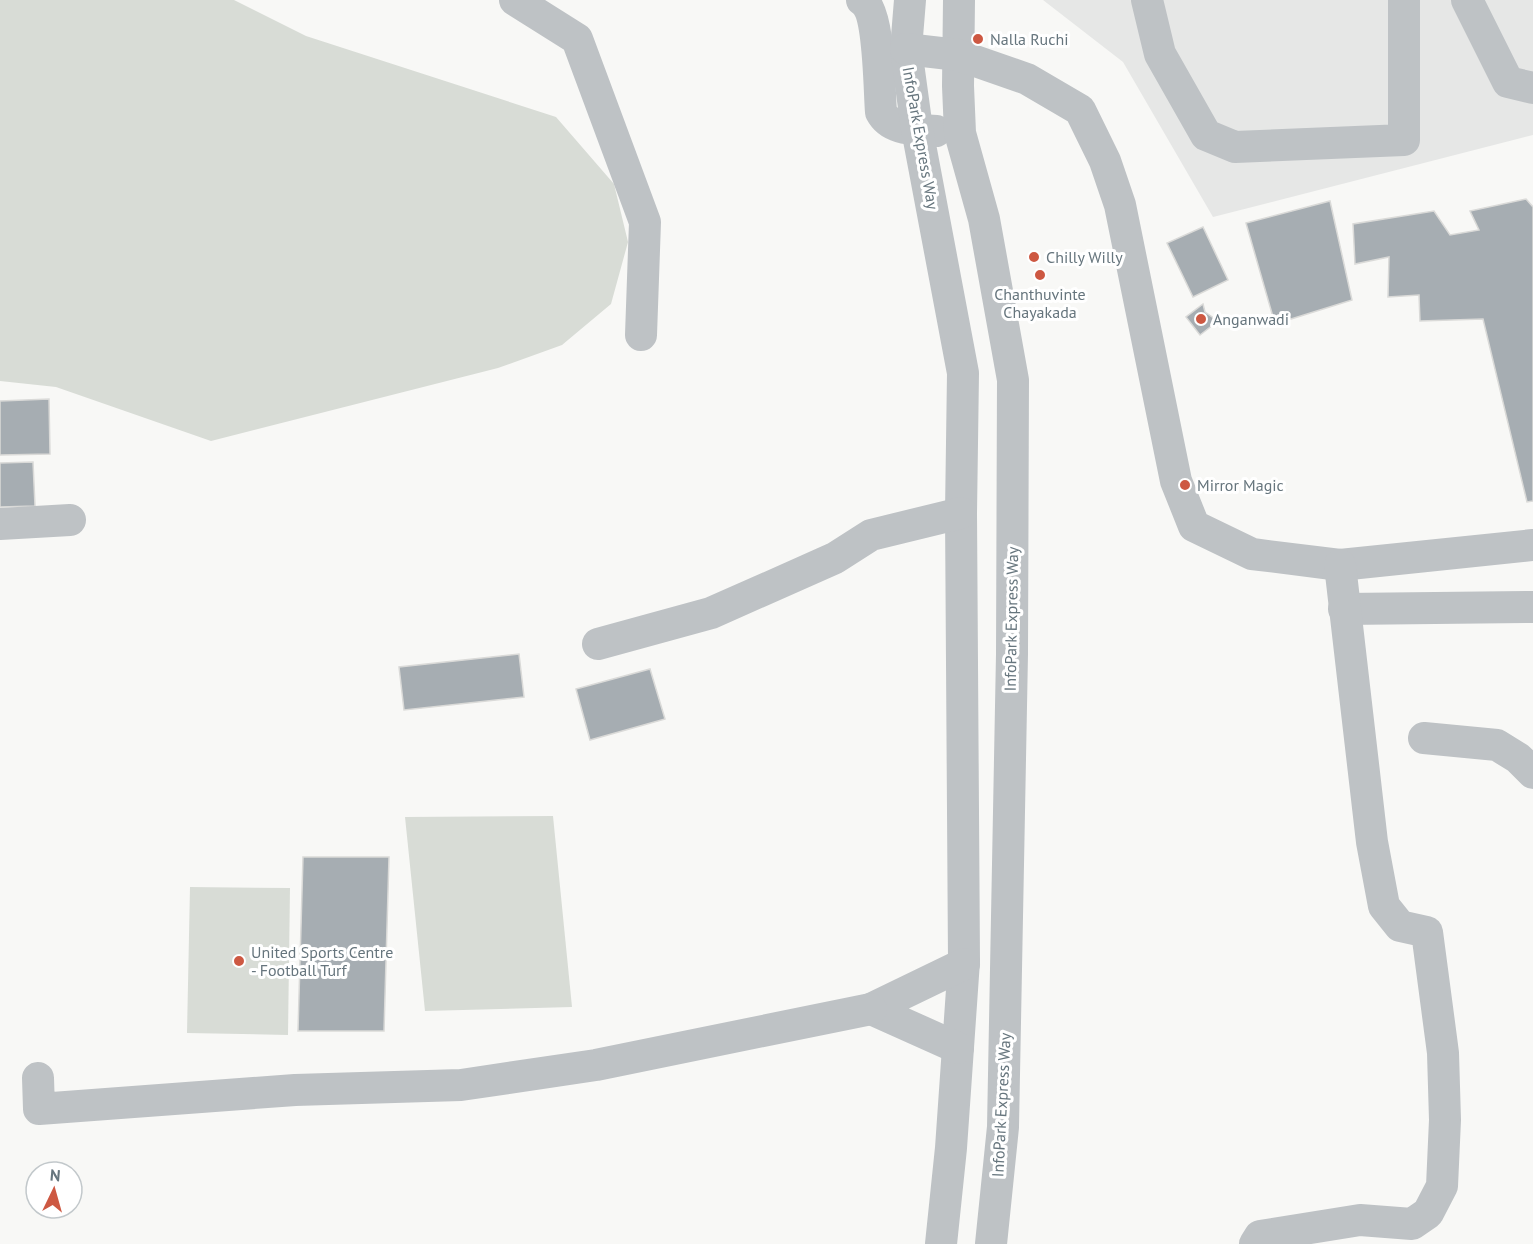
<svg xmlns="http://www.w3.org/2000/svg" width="1533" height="1244" font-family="'PT Sans',sans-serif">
	<rect width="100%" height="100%" fill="#f8f8f6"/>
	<path fill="#e6e7e6" d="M 1043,0 L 1533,0 L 1533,135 L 1213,217 L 1123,62 Z"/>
	<g fill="#d8dcd6">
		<path d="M 0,0 L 234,0 L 306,36 L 556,117 L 614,184 L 628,242 L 611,304 L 562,345 L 498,368 L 211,441 L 56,387 L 0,381 Z"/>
		<path d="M 553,816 L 572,1007 L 425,1011 L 405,817 Z"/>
		<path d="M 190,887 L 290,888 L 288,1035 L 187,1033 Z"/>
	</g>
	<g fill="#a6adb2" stroke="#dadad8" stroke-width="1.5">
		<path d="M 1526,199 L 1533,207 L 1533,501 L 1527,502 L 1483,319 L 1420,321 L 1419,295 L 1388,297 L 1389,257 L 1355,264 L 1353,224 L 1434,211 L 1450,235 L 1479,230 L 1470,211 Z"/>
		<path d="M 1330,201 L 1352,300 L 1275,324 L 1246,223 Z"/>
		<path d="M 1203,227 L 1228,280 L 1193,297 L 1167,243 Z"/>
		<path d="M 1203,304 L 1205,312 L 1218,321 L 1200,335 L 1186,317 Z"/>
		<path d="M 49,399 L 50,454 L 0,455 L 0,401 Z"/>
		<path d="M 33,462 L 35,506 L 0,507 L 0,463 Z"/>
		<path d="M 519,654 L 524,697 L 404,710 L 399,667 Z"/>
		<path d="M 650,669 L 665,719 L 590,740 L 576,689 Z"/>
		<path d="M 303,857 L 389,857 L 384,1031 L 298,1031 Z"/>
	</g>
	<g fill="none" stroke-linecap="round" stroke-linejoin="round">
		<g stroke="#bec2c5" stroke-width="32">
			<path d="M 515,0 L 577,39 L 645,222 L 641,335"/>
			<path d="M 862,0 C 880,12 879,90 881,112 C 891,131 916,129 936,131"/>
			<path d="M 910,0 L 906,49 L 917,129 L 963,373 L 961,513 L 964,961 L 951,1148 L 941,1244"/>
			<path d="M 959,0 L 958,86 L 960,133 L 984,219 L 1013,380 L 1012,654 L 1003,1127 L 991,1244"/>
			<path d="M 1147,0 L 1160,54 L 1206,135 L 1235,147 L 1404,140 L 1404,0"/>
			<path d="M 1467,0 L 1508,82 L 1533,88"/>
			<path d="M 906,49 L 958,55 L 1027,79 L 1080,110 L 1105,161 L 1120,205 L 1176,481 L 1194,526 L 1252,554 L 1340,565 L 1533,545"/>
			<path d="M 0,524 L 70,520"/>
			<path d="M 1344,609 L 1533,607"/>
			<path d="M 598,644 L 711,613 L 835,558 L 871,535 L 961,513"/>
			<path d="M 1424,738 L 1497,745 L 1518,758 L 1533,773"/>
			<path d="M 958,1048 L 871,1009 L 964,964"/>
			<path d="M 38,1078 L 39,1109 L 295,1090 L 461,1085 L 596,1065 L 871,1009"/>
			<path d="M 1255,1244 L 1260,1236 L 1360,1220 L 1412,1224 L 1428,1213 L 1442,1186 L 1445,1120 L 1443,1053 L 1427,932 L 1400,926 L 1384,906 L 1372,842 L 1340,565"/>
		</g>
	</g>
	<g fill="#cd5842" stroke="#fff" stroke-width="2">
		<circle cx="978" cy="39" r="6"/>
		<circle cx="1034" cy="257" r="6"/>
		<circle cx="1040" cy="275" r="6"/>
		<circle cx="1201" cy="319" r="6"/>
		<circle cx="1185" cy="485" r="6"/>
		<circle cx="239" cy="961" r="6"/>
	</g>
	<g text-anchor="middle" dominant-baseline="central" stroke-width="6" stroke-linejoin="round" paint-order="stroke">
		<g font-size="16" fill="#66757d" stroke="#fff" text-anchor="start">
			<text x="990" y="39">Nalla Ruchi</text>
			<text x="1046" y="257">Chilly Willy</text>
			<text x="1040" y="294" text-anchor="middle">Chanthuvinte<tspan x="1040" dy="18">Chayakada</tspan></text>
			<text x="1213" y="319">Anganwadi</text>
			<text x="1197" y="485">Mirror Magic</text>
			<text x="251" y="952">United Sports Centre<tspan x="251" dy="18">- Football Turf</tspan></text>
		</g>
		<g font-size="16" fill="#66757d" stroke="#fff">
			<text transform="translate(921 138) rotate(80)">InfoPark Express Way</text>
			<text transform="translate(1011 619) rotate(-89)">InfoPark Express Way</text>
			<text transform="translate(1001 1105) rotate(-87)">InfoPark Express Way</text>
		</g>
	</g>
	<g transform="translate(54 1190) rotate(5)"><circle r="28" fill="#ffffff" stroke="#c2c8cb" stroke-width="1.5"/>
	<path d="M0-4.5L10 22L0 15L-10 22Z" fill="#cd5842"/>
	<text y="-9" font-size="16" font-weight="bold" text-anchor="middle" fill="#66757d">N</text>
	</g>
</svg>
